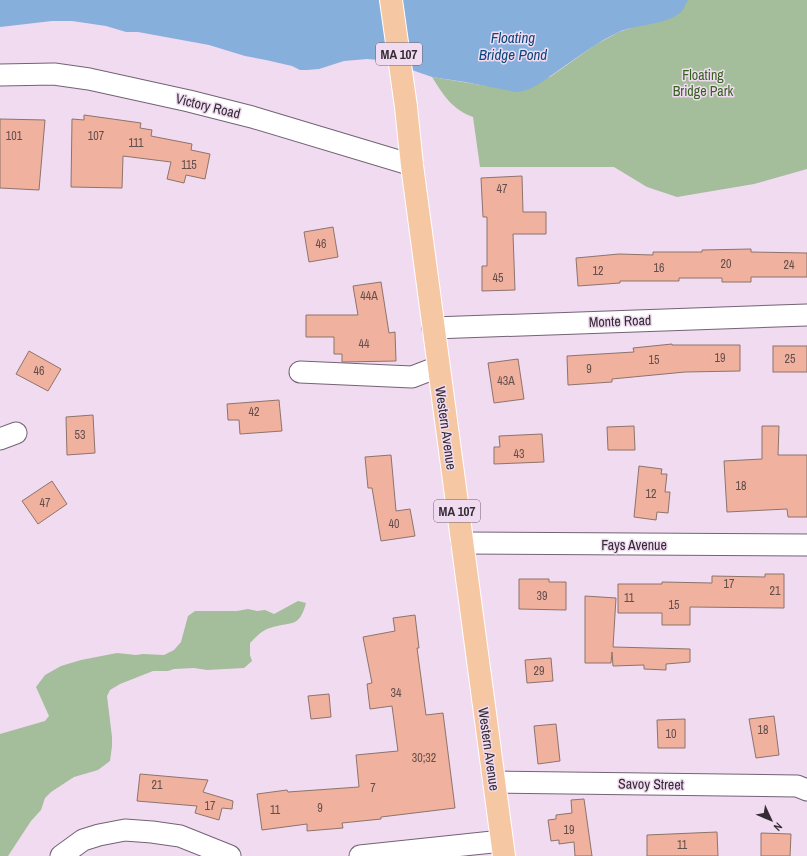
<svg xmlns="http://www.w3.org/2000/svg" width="807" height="856" font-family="'Archivo Narrow',sans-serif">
	<rect width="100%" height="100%" fill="#f0dbf1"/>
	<g fill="#a4bd9a">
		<path d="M 652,0 L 807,0 L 807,169 L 754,184 L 677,197 L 647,187 L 614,167 L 480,167 L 473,117 C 453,110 443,95 432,77 L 487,86 L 550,77 L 595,45 L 619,32 L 631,28 Z"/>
		<path d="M 298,601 L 306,603 C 299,629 291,621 270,628 C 262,630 256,637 250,643 L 250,655 L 252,661 L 244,668 L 207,670 L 194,668 L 174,669 L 168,671 L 153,671 L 120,684 L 110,690 L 107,696 L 112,737 L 112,746 L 110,761 L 98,770 L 74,777 L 51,792 L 45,798 L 41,810 L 31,821 L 8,856 L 0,856 L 0,734 L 45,721 L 49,716 L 36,687 L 45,675 L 61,666 L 81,660 L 117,653 L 136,655 L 143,654 L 164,655 L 174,650 L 181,642 L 188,616 L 195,611 L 237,611 L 248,609 L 257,611 L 265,610 L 274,614 Z"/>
	</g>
	<path fill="#87afdb" d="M 0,0 L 688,0 C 686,3 684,8 682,11 C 669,25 636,24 619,32 C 597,42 578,57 559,70 C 546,79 532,91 516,92 L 465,82 L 432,77 L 409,69 L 399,68 L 379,60 L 367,59 L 344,61 L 319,69 L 307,70 L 300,70 L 292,66 L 266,60 L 245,56 L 209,45 L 138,32 L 126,32 L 106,26 L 72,21 L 52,21 L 0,27 Z"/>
	<g fill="#f0b29e" stroke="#8e736b">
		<path d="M 84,115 L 141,123 L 140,128 L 152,130 L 151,136 L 192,144 L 191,150 L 210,154 L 205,179 L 186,175 L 184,183 L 167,179 L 171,162 L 123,156 L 122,188 L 71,187 L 72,119 L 84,120 Z"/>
		<path d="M 0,119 L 45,120 L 39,190 L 0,188 Z"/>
		<path d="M 522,176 L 523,212 L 546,212 L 546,234 L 513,234 L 515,290 L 482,291 L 482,266 L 487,266 L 487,217 L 483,217 L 481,178 Z"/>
		<path d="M 333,227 L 338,257 L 309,262 L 304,232 Z"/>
		<path d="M 751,249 L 751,252 L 807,253 L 807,277 L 751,277 L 751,282 L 722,282 L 722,278 L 679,278 L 679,281 L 620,281 L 620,283 L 578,286 L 576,258 L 619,254 L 653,255 L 653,252 L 702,252 L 702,250 Z"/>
		<path d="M 381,282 L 389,333 L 395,332 L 396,361 L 342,362 L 342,354 L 334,354 L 334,337 L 306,337 L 306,315 L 358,315 L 353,286 Z"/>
		<path d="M 672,344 L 672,345 L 740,345 L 740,371 L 685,372 L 612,379 L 612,382 L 568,385 L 567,356 L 634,352 L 633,348 Z"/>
		<rect x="773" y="346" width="34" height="26"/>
		<path d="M 29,351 L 61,369 L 48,391 L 16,374 Z"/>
		<path d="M 518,359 L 524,399 L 494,403 L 488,363 Z"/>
		<path d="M 279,400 L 282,431 L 240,434 L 239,420 L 228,420 L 227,404 Z"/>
		<path d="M 93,415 L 95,453 L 67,455 L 66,417 Z"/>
		<path d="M 634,426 L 635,450 L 608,450 L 607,427 Z"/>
		<path d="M 762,426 L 779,426 L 778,455 L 807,455 L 807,517 L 788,517 L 787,509 L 727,512 L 724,461 L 762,459 Z"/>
		<path d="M 542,434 L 544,462 L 494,464 L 494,447 L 500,447 L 499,436 Z"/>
		<path d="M 391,455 L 396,511 L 410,509 L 415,536 L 381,541 L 372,488 L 368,488 L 365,457 Z"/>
		<path d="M 639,466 L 662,469 L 661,474 L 667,474 L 665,492 L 670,492 L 668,513 L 657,512 L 656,520 L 634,517 Z"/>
		<path d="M 52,481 L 67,504 L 38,524 L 22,501 Z"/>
		<path d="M 765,574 L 784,574 L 784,608 L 690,607 L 690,625 L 662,625 L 662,613 L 618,613 L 618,584 L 662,584 L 662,582 L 712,583 L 712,576 L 765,577 Z"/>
		<path d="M 519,579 L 549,579 L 549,582 L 566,582 L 566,610 L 519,609 Z"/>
		<path d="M 585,596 L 616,598 L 613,647 L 690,649 L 690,662 L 666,664 L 666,670 L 644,669 L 644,665 L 613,666 L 612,652 L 611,663 L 585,663 Z"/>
		<path d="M 415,615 L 419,648 L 417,648 L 426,715 L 443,713 L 455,808 L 381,817 L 381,819 L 342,823 L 343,828 L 307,831 L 307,824 L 262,830 L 257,794 L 287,790 L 288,792 L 359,787 L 356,755 L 398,751 L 392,706 L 370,709 L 367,684 L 372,683 L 363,637 L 395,631 L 393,618 Z"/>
		<path d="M 551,658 L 553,681 L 527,683 L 525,660 Z"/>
		<path d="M 329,694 L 331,717 L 311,719 L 308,696 Z"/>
		<path d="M 774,716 L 779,755 L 756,758 L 749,719 Z"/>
		<path d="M 685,719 L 685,748 L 658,748 L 657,720 Z"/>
		<path d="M 556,724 L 560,761 L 538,764 L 534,726 Z"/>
		<path d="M 140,774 L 208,780 L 203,792 L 233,801 L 232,809 L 222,808 L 219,820 L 195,813 L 197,806 L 137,801 Z"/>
		<path d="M 584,799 L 592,856 L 575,856 L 574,842 L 559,844 L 559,840 L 551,841 L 548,820 L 556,819 L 556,815 L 572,813 L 571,800 Z"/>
		<path d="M 717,832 L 718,856 L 647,856 L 647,835 Z"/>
		<path d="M 761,833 L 791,834 L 790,856 L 761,856 Z"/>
	</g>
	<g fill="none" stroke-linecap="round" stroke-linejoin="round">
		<g stroke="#746275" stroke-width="23">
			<g id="minor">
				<path d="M 0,75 L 54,74 L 89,79 L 189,101 L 252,117 L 412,165"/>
				<path d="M 433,328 L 807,315"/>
				<path d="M 300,372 L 412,377 L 438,367"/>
				<path d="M 0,439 L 16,433"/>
				<path d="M 462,543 L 807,545"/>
				<path d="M 494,782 L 797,786 L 807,790"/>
				<path d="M 61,856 L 83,840 L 99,835 L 125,830 L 152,832 L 180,836 L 230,856"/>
				<path d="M 360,856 L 502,841"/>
			</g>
		</g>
		<g stroke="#fff" stroke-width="24">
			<path id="major" d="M 391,0 L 406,107 L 412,165 L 504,856"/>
		</g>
		<use href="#minor" stroke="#fff" stroke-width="21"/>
		<use href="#major" stroke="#f5c8a3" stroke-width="22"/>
	</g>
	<g text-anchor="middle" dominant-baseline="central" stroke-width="3" stroke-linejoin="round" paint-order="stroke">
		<g font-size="12" fill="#634e4e">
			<text x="14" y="136">101</text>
			<text x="96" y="136">107</text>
			<text x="136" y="143">111</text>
			<text x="189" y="165">115</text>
			<text x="502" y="189">47</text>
			<text x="321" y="244">46</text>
			<text x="726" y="264">20</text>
			<text x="789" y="265">24</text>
			<text x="659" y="268">16</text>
			<text x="598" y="271">12</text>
			<text x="498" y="278">45</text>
			<text x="369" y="296">44A</text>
			<text x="364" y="344">44</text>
			<text x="720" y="358">19</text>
			<text x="790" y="359">25</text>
			<text x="654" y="360">15</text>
			<text x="589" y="369">9</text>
			<text x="39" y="371">46</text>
			<text x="506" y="381">43A</text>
			<text x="254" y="412">42</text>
			<text x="80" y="435">53</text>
			<text x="519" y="454">43</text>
			<text x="741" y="486">18</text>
			<text x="651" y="494">12</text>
			<text x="45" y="503">47</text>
			<text x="394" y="524">40</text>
			<text x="729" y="584">17</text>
			<text x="775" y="591">21</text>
			<text x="542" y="596">39</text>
			<text x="629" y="598">11</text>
			<text x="674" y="605">15</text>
			<text x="539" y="671">29</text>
			<text x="396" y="693">34</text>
			<text x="763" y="730">18</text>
			<text x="671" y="734">10</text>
			<text x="424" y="758">30;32</text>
			<text x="157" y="785">21</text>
			<text x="373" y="788">7</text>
			<text x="210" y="806">17</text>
			<text x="320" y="808">9</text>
			<text x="275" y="810">11</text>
			<text x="569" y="830">19</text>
			<text x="682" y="845">11</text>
		</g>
		<g fill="#f0dbf1" stroke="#6c606d" stroke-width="1">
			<rect x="376" y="43" width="46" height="22" rx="3"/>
			<rect x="434" y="500" width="46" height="22" rx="3"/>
		</g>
		<g font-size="13" font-weight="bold" fill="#342c34">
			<text x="399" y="54">MA 107</text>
			<text x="457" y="511">MA 107</text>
		</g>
		<g font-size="14" fill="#366220" stroke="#f0dbf1">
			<text x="703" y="75">Floating<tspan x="703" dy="16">Bridge Park</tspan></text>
		</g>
		<g font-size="14" fill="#342c34" stroke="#f0dbf1">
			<text transform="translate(208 106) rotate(14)">Victory Road</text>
			<text transform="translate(620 321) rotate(-2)">Monte Road</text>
			<text transform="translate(446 428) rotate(82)">Western Avenue</text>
			<text x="634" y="545">Fays Avenue</text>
			<text transform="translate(489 749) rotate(82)">Western Avenue</text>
			<text transform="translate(651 784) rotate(1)">Savoy Street</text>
		</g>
		<g font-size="15" font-style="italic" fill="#0b467c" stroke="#f0dbf1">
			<text x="513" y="37">Floating<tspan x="513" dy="17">Bridge Pond</tspan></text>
		</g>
	</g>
	<g transform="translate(771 820) rotate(134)" stroke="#f0dbf1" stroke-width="3" paint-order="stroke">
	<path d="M0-3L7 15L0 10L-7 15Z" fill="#342c34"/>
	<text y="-6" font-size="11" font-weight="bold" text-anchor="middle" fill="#342c34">N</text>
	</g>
</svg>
